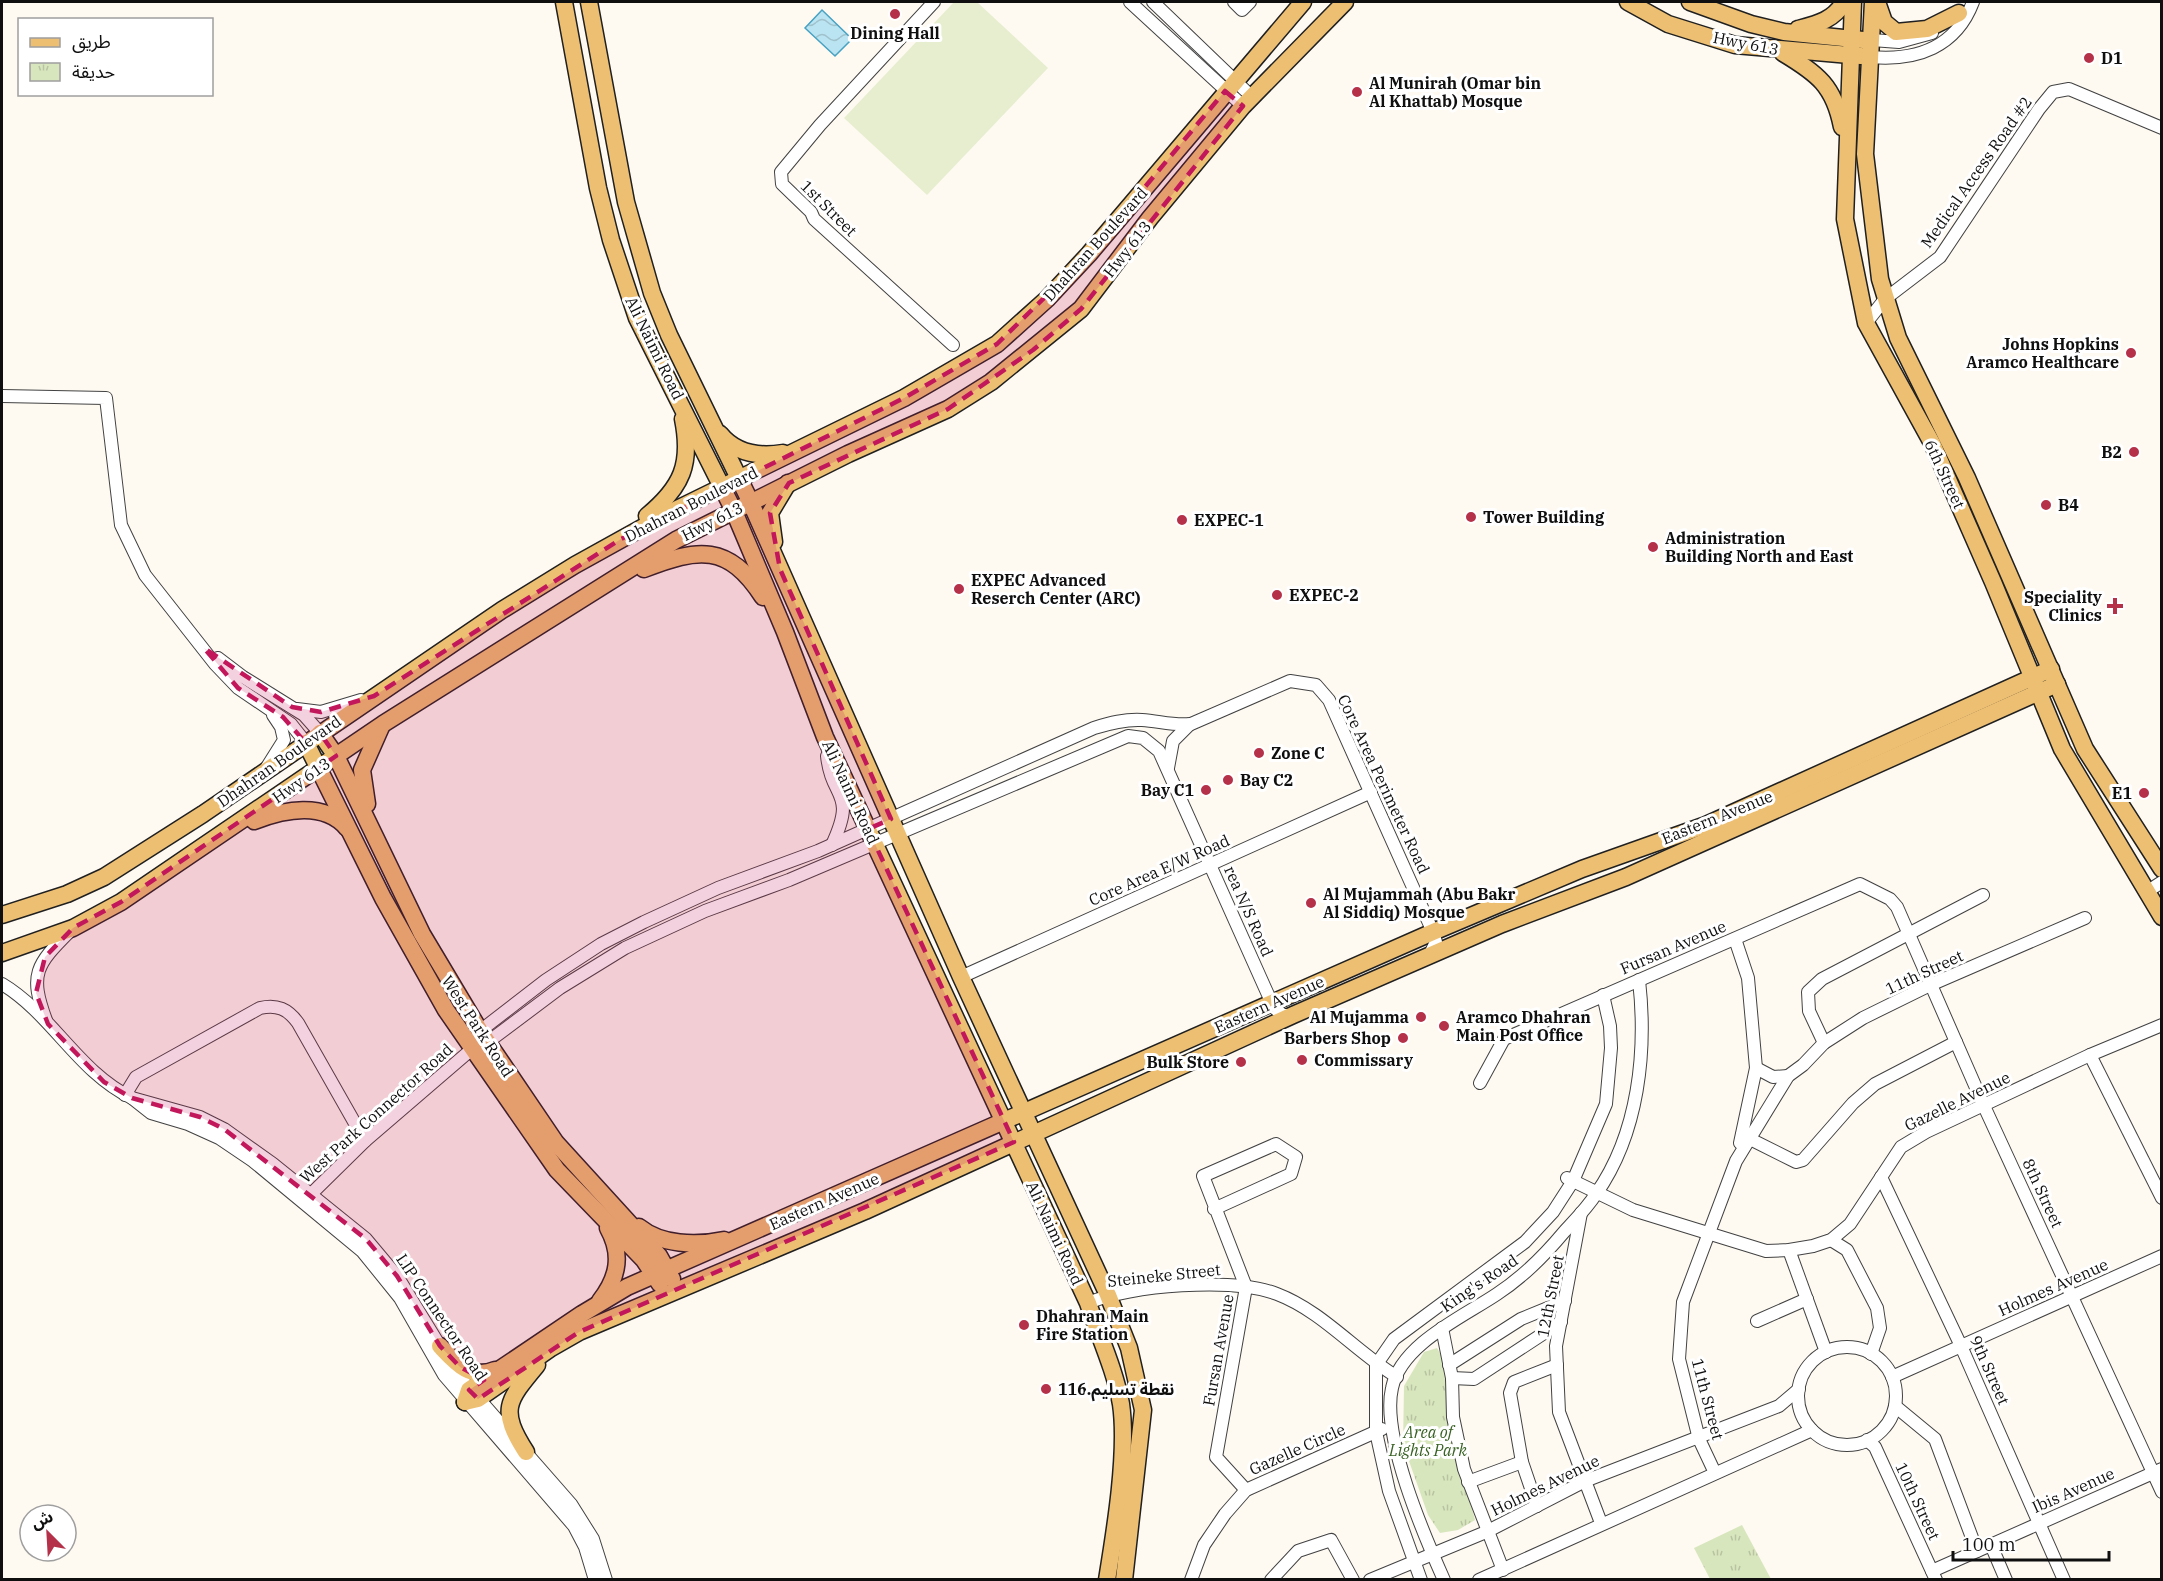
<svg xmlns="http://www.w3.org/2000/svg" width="2163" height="1581" font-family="'IBM Plex Serif','Noto Sans Arabic',serif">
	<defs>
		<pattern id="park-tufts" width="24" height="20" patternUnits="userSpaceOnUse" patternTransform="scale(1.5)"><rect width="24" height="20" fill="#d8e6bd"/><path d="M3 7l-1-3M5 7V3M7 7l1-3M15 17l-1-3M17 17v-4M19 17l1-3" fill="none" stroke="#b8c4a1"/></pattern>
		<pattern id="water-waves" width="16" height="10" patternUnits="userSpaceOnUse" patternTransform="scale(1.5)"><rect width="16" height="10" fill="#bae4f1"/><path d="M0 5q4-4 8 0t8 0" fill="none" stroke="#9fc2cd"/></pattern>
	</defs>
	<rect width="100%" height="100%" fill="#fefaf2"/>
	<g fill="url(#park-tufts)">
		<path d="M 1437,1348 L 1445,1362 L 1451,1431 L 1475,1520 L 1458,1530 L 1440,1533 L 1428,1515 L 1403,1444 L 1404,1386 L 1424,1352 Z"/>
		<path d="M 1742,1525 L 1771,1579 L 1710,1579 L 1694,1548 Z"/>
	</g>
	<path fill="#e7eecf" d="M 954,2 L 977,2 L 1048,68 L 927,195 L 844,118 Z"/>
	<path fill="url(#water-waves)" stroke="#47a2c3" stroke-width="1.5" d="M 822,10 L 852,39 L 835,56 L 805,28 Z"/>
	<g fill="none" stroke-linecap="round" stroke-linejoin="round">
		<g stroke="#424242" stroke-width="14">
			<g id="minor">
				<path d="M 934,2 L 820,125 L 781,172 L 782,184 L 811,212 L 814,219 L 953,345"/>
				<path d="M 1130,2 L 1243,106"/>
				<path d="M 1153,2 L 1252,97"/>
				<path d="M 1234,2 L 1242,10 L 1250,2"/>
				<path d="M 1872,40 L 1899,42 L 1932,33"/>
				<path d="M 1871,57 C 1917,61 1956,47 1973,2"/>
				<path d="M 1866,323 L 1885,299 L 1940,257 L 2039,109 L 2053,92 L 2069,89 L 2162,128"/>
				<path d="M 2,396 L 106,398 L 121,525 L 145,575 L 215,664 L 238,688 L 291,724 L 306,743"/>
				<path d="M 218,658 L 243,677 L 304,715 L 320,733"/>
				<path d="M 297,709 L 321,712 L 361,700"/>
				<path d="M 827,756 C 832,801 857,791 832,845"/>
				<path d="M 267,767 L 284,740 L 281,727 L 273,715"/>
				<path d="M 1168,768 L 1173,741 L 1190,724"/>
				<path d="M 2148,891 L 2162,882"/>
				<path d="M 1735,939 L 1748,978 L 1756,1068 L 1740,1143"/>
				<path d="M 961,977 L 1371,792"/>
				<path d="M 2,984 C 52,1014 78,1072 132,1098"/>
				<path d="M 46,1020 C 29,974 36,965 70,931"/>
				<path d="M 477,1038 L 480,1031 L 546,980 L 601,944 L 644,922 L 718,888 L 818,851 L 1094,728 C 1110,723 1125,719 1142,720 C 1159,721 1173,726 1191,724 L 1290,681 L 1316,685 L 1329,700 L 1433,932 L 1436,942 L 1429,956"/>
				<path d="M 1824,1043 L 1809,1011 L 1808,992 L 1822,979 L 1983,895"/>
				<path d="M 2090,1055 L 2162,1198"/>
				<path d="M 1756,1068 L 1773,1077 L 1788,1076"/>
				<path d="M 1480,1083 L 1504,1039 L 1860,884 L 1890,899 L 1897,907 L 1984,1106 L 2162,1492"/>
				<path d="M 125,1095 L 136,1077 L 260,1008 C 277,1004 288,1009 298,1023 L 365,1141"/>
				<path d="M 1742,1135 L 1796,1162 L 1803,1160 L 1853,1103 L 1875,1084 L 1956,1042"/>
				<path d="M 1881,1177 L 1961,1346 L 2064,1580"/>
				<path d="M 1567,1178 L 1633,1210 L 1766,1251 L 1789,1250 L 1813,1246 L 1831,1240 L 1850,1224 L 1901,1147 L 1926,1132 L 2090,1055 L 2162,1025"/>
				<path d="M 305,1200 L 365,1141 L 472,1049 L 488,1042 L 560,988 L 625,948 L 705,911 L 789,880 L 1128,736 L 1143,738 L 1159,751 L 1274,1008 L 1283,1015 L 1292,1015"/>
				<path d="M 1214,1209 L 1291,1174 L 1296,1157 L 1276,1144 L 1203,1176 L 1246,1287 L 1216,1457 L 1246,1490"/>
				<path d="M 1581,1213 L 1556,1346 L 1559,1412 L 1601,1523"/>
				<path d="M 1831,1240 L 1847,1250 L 1877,1308 L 1880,1328 L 1871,1354"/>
				<path d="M 1789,1250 L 1826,1352"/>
				<path d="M 1088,1303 C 1130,1285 1233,1277 1277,1294 C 1322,1311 1356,1352 1397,1377"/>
				<path d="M 1757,1321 L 1807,1299"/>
				<path d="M 1442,1328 L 1452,1378 L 1453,1417 L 1464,1469 L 1503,1570"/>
				<circle cx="1847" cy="1396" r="49"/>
				<path d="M 1449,1365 L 1521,1319 L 1565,1301"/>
				<path d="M 1892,1377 L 2162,1256"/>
				<path d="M 1452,1378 L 1474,1379 L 1561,1322"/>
				<path d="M 1895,1406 L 1935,1439 L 1977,1551"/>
				<path d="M 1867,1440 L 1875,1447 L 1936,1580"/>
				<path d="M 1715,1473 L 1699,1439 L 1679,1359 L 1683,1302 L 1736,1161 L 1788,1076 L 1803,1065 L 1824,1043 L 1863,1018 L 1930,985 L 2085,918"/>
				<path d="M 1468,1482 L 1522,1462"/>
				<path d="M 1537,1506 L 1522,1462 L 1510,1393 L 1514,1382 L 1557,1365"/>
				<path d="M 1991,1545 L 2006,1580"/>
				<path d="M 1932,1571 L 2162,1469"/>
				<path d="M 595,1580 L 585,1547 L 574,1526 L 444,1375 L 400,1298 L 362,1251 L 253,1161 L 219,1138 L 188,1124 L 151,1113 L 132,1098 L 200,1117 L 224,1129 L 273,1164 L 366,1239 L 397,1276 L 457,1374 L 571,1504 L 593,1539 L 606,1580"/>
				<path d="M 1191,1580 L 1204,1545 L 1225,1514 L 1246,1490 L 1382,1429"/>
				<path d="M 1271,1580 L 1298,1551 L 1331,1540 L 1353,1580"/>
				<path d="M 1370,1580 L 1486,1532 L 1585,1481 L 1779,1406 L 1799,1389"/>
				<path d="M 1421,1580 L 1389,1491 L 1376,1432 L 1376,1365 L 1394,1339 L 1525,1242 L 1553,1212 L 1573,1181 L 1606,1104 L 1611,1048 L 1610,1026 L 1603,995"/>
				<path d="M 1444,1580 C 1424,1535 1381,1436 1392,1388 C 1401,1344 1463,1317 1497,1294 C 1523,1277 1544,1256 1564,1232 C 1575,1220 1587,1208 1596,1194 C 1639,1133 1647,1051 1639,980"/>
				<path d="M 1479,1580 L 1812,1430"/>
			</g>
		</g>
		<g stroke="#202020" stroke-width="19">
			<g id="major">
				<path d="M 564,2 L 598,188 L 611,240 L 637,318 L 733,509 L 785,632 L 825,737 L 1088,1303 C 1099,1336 1115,1370 1121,1404 C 1128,1452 1115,1531 1107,1580"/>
				<path d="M 589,2 L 626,202 L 652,293 L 669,335 L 750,501 L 961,977 L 1108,1295 L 1129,1348 L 1143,1410 L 1124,1580"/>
				<path d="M 1628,2 L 1668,24 L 1735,45 L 1861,56"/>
				<path d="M 1690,2 L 1751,24 L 1784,32 L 1863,40"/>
				<path d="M 1853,2 L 1845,219 L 1866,323 L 1932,443 L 1993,582 L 2062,749 L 2162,917"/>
				<path d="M 1873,2 L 1865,154 L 1880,279 L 1898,338 L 1967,478 L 2085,749 L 2162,869"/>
				<path d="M 1877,2 L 1884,22 L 1896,32 L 1927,29 L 1959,13"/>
				<path d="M 1798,29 C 1817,24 1834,20 1844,2"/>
				<path d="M 1783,53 C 1818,74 1834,86 1842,127"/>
				<path d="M 720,434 C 736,454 759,457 783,453"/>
				<path d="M 647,516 C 682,487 692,464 683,419"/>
				<path d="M 774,542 L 770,513 L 788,483"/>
				<path d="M 644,569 C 698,548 728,543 763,597"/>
				<path d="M 320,733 L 336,756 L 422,934 L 480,1031 L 556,1143 L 659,1256 L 672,1279"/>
				<path d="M 306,743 L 383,898 L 446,1010 L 557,1170 L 644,1260 L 660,1284"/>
				<path d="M 367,804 L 362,770 L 381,727"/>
				<path d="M 254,821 C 283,810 324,801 347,828"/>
				<path d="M 2,915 L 67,894 L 104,877 L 203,814 L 502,610 L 575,565 L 667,514 L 904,398 L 997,344 L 1047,299 L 1089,254 L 1303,2"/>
				<path d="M 2,953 L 73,928 L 121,902 L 383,724 L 676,540 L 848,454 L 948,409 L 991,382 L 1081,309 L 1150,218 L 1243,106 L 1345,2"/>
				<path d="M 639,1227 C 661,1245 696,1246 724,1240"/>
				<path d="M 600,1301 C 618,1278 623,1255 608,1228"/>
				<path d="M 440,1346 C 456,1363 470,1380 495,1370"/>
				<path d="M 465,1402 L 469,1390 L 582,1314 L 627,1287 L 1433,932 L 1582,869 L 1706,825 L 2051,669"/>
				<path d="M 465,1402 L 478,1399 L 551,1348 L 579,1332 L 865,1211 L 1293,1015 L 1502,924 L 1626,877 L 2057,684"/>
				<path d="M 526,1452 C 499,1410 507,1401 537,1365"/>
			</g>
		</g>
		<use href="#minor" stroke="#fff" stroke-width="12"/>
		<use href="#major" stroke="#edbf72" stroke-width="16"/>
	</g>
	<path fill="#c2185b" fill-opacity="0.2" stroke="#c2185b" stroke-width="4.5" stroke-dasharray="12 8" stroke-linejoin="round" d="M 1225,91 L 1243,106 L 1081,309 L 1033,350 L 948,409 L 789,483 L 770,513 L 780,569 L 891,819 L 868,829 L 1014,1142 L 579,1332 L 478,1399 L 469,1390 L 484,1380 L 460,1367 L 440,1346 L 397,1276 L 366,1239 L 224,1129 L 200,1117 L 132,1098 L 104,1082 L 48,1024 L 36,993 L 45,957 L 73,928 L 121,902 L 336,756 L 320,733 L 306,743 L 283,717 L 238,688 L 204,648 L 292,707 L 321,712 L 374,696 L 621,539 L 904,398 L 997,344 L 1089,254 Z"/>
	<g fill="#b43149" stroke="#fff" stroke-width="2">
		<circle cx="895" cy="14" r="6"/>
		<circle cx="2089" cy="58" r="6"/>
		<circle cx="1357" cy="92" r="6"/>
		<circle cx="2131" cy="353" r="6"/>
		<circle cx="2134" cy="452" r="6"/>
		<circle cx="2046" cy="505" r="6"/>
		<circle cx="1471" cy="517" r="6"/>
		<circle cx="1182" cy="520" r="6"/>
		<circle cx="1653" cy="547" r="6"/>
		<circle cx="959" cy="589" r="6"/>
		<circle cx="1277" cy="595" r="6"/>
		<path d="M2112 597h6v6h6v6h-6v6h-6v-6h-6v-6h6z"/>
		<circle cx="1259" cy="753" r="6"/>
		<circle cx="1228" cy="780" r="6"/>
		<circle cx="1206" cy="790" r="6"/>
		<circle cx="2144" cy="793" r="6"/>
		<circle cx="1311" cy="903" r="6"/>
		<circle cx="1421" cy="1017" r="6"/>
		<circle cx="1444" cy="1026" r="6"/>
		<circle cx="1403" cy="1038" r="6"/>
		<circle cx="1302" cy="1060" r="6"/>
		<circle cx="1241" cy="1062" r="6"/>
		<circle cx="1024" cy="1325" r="6"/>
		<circle cx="1046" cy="1389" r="6"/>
	</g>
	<g text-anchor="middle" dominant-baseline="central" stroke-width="6" stroke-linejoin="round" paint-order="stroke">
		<g font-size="16" font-weight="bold" fill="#0f0f0f" stroke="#fff" text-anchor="start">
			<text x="895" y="33" text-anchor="middle">Dining Hall</text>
			<text x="2101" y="58">D1</text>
			<text x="1369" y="83">Al Munirah (Omar bin<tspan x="1369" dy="18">Al Khattab) Mosque</tspan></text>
			<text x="2119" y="344" text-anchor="end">Johns Hopkins<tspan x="2119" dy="18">Aramco Healthcare</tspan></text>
			<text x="2122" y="452" text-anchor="end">B2</text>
			<text x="2058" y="505">B4</text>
			<text x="1483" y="517">Tower Building</text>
			<text x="1194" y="520">EXPEC-1</text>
			<text x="1665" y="538">Administration<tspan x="1665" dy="18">Building North and East</tspan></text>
			<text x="971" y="580">EXPEC Advanced<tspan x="971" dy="18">Reserch Center (ARC)</tspan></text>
			<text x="1289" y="595">EXPEC-2</text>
			<text x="2102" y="597" text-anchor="end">Speciality<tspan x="2102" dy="18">Clinics</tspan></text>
			<text x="1271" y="753">Zone C</text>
			<text x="1240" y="780">Bay C2</text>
			<text x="1194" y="790" text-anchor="end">Bay C1</text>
			<text x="2132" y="793" text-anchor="end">E1</text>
			<text x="1323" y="894">Al Mujammah (Abu Bakr<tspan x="1323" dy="18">Al Siddiq) Mosque</tspan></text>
			<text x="1409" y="1017" text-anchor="end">Al Mujamma</text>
			<text x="1456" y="1017">Aramco Dhahran<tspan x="1456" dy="18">Main Post Office</tspan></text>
			<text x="1391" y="1038" text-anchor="end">Barbers Shop</text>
			<text x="1314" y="1060">Commissary</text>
			<text x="1229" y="1062" text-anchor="end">Bulk Store</text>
			<text x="1036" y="1316">Dhahran Main<tspan x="1036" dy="18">Fire Station</tspan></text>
			<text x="1058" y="1389">نقطة تسليم.116</text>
		</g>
		<g font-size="16" fill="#0f0f0f" stroke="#fff">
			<text transform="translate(1746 43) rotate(11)">Hwy 613</text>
			<text transform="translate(1976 172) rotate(-55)">Medical Access Road #2</text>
			<text transform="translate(829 208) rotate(45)">1st Street</text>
			<text transform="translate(1095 244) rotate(-48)">Dhahran Boulevard</text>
			<text transform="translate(1127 249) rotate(-52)">Hwy 613</text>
			<text transform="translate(655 348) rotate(64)">Ali Naimi Road</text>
			<text transform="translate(1945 474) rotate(65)">6th Street</text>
			<text transform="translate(691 504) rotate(-27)">Dhahran Boulevard</text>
			<text transform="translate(712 521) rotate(-27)">Hwy 613</text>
			<text transform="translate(279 761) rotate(-35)">Dhahran Boulevard</text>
			<text transform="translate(301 780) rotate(-35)">Hwy 613</text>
			<text transform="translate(1384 784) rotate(65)">Core Area Perimeter Road</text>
			<text transform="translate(851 792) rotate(65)">Ali Naimi Road</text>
			<text transform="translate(1717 817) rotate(-22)">Eastern Avenue</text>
			<text transform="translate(1159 870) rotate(-24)">Core Area E/W Road</text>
			<text transform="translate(1249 911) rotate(66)">rea N/S Road</text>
			<text transform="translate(1673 947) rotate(-23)">Fursan Avenue</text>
			<text transform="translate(1924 972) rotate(-25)">11th Street</text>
			<text transform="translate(1269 1004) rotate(-24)">Eastern Avenue</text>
			<text transform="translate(478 1026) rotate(57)">West Park Road</text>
			<text transform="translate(1957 1101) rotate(-26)">Gazelle Avenue</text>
			<text transform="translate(376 1113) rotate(-42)">West Park Connector Road</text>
			<text transform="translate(2043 1193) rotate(65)">8th Street</text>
			<text transform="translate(824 1201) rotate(-24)">Eastern Avenue</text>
			<text transform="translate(1055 1233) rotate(65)">Ali Naimi Road</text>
			<text transform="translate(1164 1275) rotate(-6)">Steineke Street</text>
			<text transform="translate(1479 1283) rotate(-34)">King's Road</text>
			<text transform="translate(2053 1287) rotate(-24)">Holmes Avenue</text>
			<text transform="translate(1550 1296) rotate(-79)">12th Street</text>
			<text transform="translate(442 1317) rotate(56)">LIP Connector Road</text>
			<text transform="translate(1218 1350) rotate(-80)">Fursan Avenue</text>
			<text transform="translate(1990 1370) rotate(66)">9th Street</text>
			<text transform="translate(1708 1399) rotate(75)">11th Street</text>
			<text transform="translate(1297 1449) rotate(-24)">Gazelle Circle</text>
			<text transform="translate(1545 1485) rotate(-26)">Holmes Avenue</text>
			<text transform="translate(2073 1490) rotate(-24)">Ibis Avenue</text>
			<text transform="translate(1918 1501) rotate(65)">10th Street</text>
		</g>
		<g font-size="16" font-style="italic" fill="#396224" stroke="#fff">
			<text x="1428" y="1432">Area of<tspan x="1428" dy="18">Lights Park</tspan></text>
		</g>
	</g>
	<rect width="2163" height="1581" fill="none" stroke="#0f0f0f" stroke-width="6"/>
	<rect x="18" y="18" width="195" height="78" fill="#ffffff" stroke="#9f9f9f" stroke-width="1.5"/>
	<rect x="30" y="38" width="30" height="9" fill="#edbf72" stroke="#9f9f9f" stroke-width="1.5"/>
	<text x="72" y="48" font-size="18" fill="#0f0f0f">طريق</text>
	<rect x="30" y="63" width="30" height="18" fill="url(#park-tufts)" stroke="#9f9f9f" stroke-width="1.5"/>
	<text x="72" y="78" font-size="18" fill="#0f0f0f">حديقة</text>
	<g transform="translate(48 1533) rotate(336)"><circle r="28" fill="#ffffff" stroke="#9f9f9f" stroke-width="1.5"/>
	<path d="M0-4.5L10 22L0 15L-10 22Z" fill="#b43149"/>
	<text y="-9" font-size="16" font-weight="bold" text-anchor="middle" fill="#0f0f0f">ش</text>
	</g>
	<path d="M1953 1551v9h156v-9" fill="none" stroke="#0f0f0f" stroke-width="3"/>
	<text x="1962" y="1551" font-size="18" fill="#0f0f0f" stroke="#ffffff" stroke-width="4.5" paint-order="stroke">100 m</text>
</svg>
